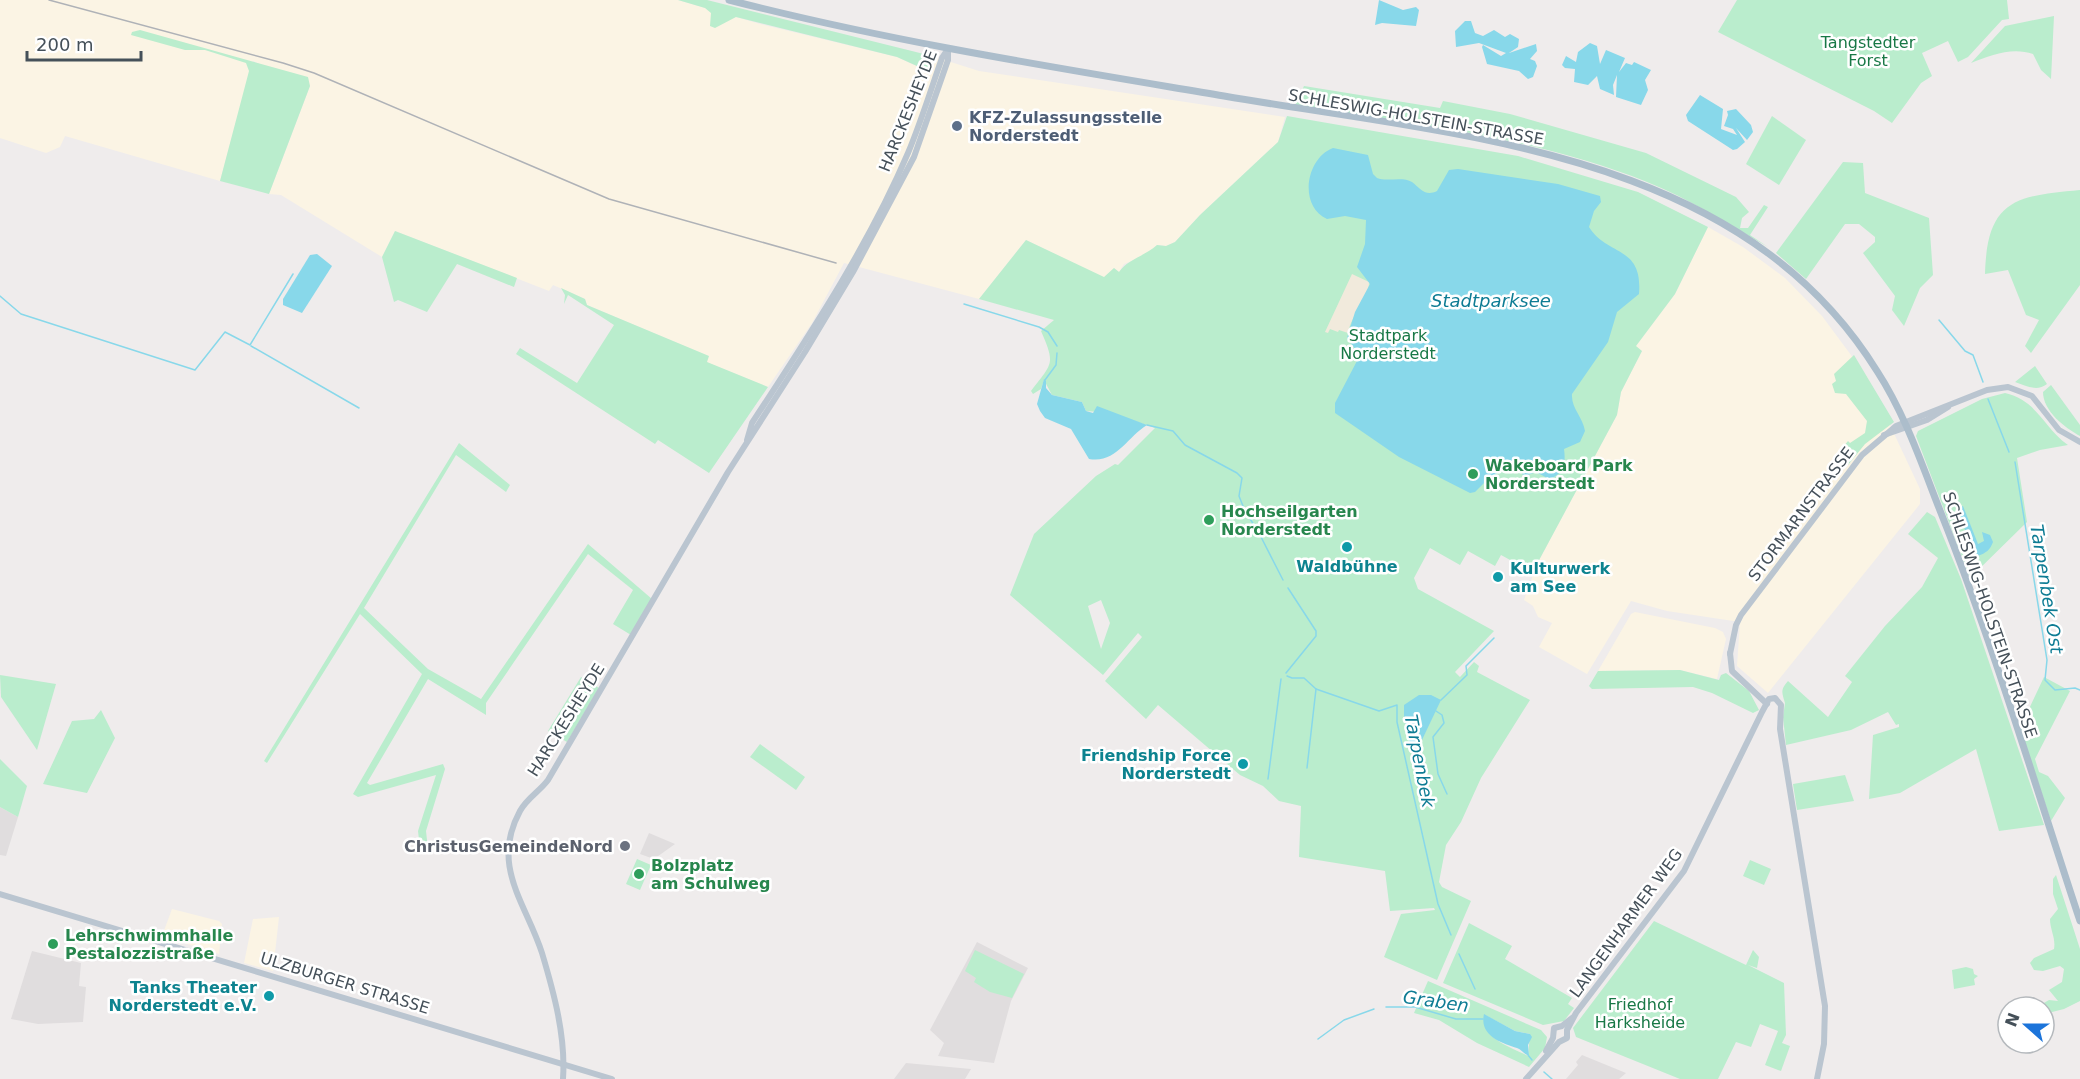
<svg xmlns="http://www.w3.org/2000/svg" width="2080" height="1079" font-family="'DejaVu Sans',sans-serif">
	<rect width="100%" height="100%" fill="#efecec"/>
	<g fill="#fbf4e4">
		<path d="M 0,0 L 678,0 L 760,24 L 897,57 L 927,71 L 932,56 L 979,71 L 1285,117 L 1278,142 L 1200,215 L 1175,242 L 1166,246 L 1157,245 L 1146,255 L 1124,264 L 1119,272 L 1114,268 L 1104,278 L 1026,240 L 979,299 L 844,263 L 812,323 L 768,387 L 706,362 L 708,356 L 587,305 L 585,299 L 553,285 L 549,291 L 395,231 L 382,257 L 281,195 L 269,194 L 310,86 L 253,61 L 220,181 L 65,136 L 60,147 L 46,153 L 0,138 Z"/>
		<path d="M 1708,227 L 1743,247 L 1785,278 L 1822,316 L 1868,378 L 1920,489 L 1920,504 L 1768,693 L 1737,666 L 1740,622 L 1667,611 L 1631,601 L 1587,674 L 1539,647 L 1552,623 L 1538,617 L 1533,606 L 1524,600 L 1537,564 L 1617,415 L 1621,392 L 1642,351 L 1635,347 L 1675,294 Z"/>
		<path d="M 1635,612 L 1715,628 L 1723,632 L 1726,639 L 1717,679 L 1680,670 L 1598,671 L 1631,614 Z"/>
		<path d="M 172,909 L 219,921 L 222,924 L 219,954 L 162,936 Z"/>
		<path d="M 279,917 L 273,971 L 244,963 L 253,919 Z"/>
	</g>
	<g fill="#e0ddde">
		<path d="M 0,807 L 18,817 L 6,856 L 0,855 Z"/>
		<path d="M 649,833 L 675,844 L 654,859 L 640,854 Z"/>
		<path d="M 977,942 L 1028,968 L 1011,1001 L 994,1063 L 938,1056 L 944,1043 L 930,1030 Z"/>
		<path d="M 32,951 L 81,963 L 79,986 L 86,987 L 83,1022 L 38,1024 L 11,1019 Z"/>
		<path d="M 1582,1055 L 1626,1073 L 1619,1079 L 1566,1079 L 1578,1065 L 1576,1062 Z"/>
		<path d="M 906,1063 L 971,1069 L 965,1079 L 894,1079 Z"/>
	</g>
	<g fill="#baedcd" fill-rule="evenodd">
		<path d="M 678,0 L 707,0 L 932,56 L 928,71 L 897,57 L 736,17 L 715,28 L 710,26 L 711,13 L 705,8 Z"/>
		<path d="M 1737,0 L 2007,0 L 2009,19 L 2002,20 L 1968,57 L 1958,62 L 1948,41 L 1922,53 L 1932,76 L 1921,83 L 1892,123 L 1874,111 L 1718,32 Z"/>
		<path d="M 2054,16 L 2051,79 L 2041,70 L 2033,54 C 2012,47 1991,55 1971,63 L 2005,26 Z"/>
		<path d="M 140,30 L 308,77 L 310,86 L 269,194 L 220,181 L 249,71 L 246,63 L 205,50 L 185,50 L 131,35 L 132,32 Z"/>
		<path d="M 1304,86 L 1440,108 L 1443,101 L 1510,114 L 1646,153 L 1736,197 L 1749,212 L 1742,218 L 1740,228 L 1748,228 L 1764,205 L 1768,207 L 1750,235 L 1768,247 C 1728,224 1690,199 1647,182 C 1535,137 1414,124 1295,105 Z"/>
		<path d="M 1287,116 L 1518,156 L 1638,192 L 1708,227 L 1675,294 L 1636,346 L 1642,351 L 1621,392 L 1617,415 L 1537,564 L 1525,563 L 1523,567 L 1501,555 L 1495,566 L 1468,551 L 1460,565 L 1430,548 L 1414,578 L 1418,589 L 1494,631 L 1455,672 L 1460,677 L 1474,662 L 1479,666 L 1477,672 L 1530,700 L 1481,778 L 1461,822 L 1446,845 L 1439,882 L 1442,887 L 1471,901 L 1437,980 L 1384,957 L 1401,914 L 1435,910 L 1434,908 L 1390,911 L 1385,871 L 1299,857 L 1301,806 L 1279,801 L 1263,786 L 1240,775 L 1158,705 L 1146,719 L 1105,681 L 1142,637 L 1138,633 L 1103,675 L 1010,595 L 1034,534 L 1096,476 L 1115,464 L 1118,465 L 1155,428 L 1111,413 L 1086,411 L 1082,402 L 1052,395 L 1044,380 L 1041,389 L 1033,394 L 1031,391 C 1052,363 1056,365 1041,331 L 1054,320 L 979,299 L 1026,240 L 1104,277 L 1114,268 L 1119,272 C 1128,259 1145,256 1157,245 L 1166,246 L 1175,242 L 1200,215 L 1278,142 ZM 1101,600 L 1110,623 L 1101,649 L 1088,606 Z"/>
		<path d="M 1772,116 L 1806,140 L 1779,185 L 1746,164 Z"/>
		<path d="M 1843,162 L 1863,163 L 1865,193 L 1929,218 L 1933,275 L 1920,288 L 1904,326 L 1892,310 L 1895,296 L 1863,253 L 1875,242 L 1875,237 L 1859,224 L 1845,224 L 1806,279 L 1776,253 Z"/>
		<path d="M 2080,190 L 2080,285 L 2031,353 L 2025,346 L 2039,320 L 2026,315 L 2008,270 L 1985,274 C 1987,200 2015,196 2080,190 Z"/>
		<path d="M 395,231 L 517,278 L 514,287 L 457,264 L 427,312 L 398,300 L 394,302 L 382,257 Z"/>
		<path d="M 561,288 L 585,299 L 587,305 L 709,356 L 707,362 L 768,387 L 709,473 L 658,440 L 655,444 L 516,354 L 520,348 L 577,383 L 614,325 L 568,295 L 564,304 L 565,295 Z"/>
		<path d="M 1854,355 L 1894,422 L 1865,444 L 1848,465 L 1842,457 L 1842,448 L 1848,441 L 1850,443 L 1865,433 L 1867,421 L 1846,394 L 1835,393 L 1832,384 L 1836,381 L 1834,374 Z"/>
		<path d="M 2035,366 L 2047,384 C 2037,392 2026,386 2015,382 Z"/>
		<path d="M 2051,385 L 2080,425 L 2080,436 C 2065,428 2043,411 2043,392 Z"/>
		<path d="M 2005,393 C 2037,400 2043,427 2068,445 L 2040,450 L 2017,458 L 2027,522 L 1970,578 L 1916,436 L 1918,431 L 1982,399 Z"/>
		<path d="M 459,443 L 510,485 L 506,492 L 456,455 L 364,608 L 428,669 L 481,699 L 588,544 L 652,599 L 631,635 L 613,624 L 633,590 L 588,554 L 486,703 L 486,715 L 428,679 L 367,783 L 370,785 L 443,764 L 445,769 L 426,831 L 428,849 L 420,848 L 418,831 L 436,775 L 358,797 L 353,794 L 422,674 L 360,614 L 267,763 L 264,761 Z"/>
		<path d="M 1927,512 L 1935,517 L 1961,579 L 2044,825 L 1999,831 L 1976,749 L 1900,793 L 1869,799 L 1873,735 L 1899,727 L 1899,724 L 1896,725 L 1888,712 L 1851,730 L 1786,745 L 1783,717 L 1785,703 C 1782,693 1780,690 1788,681 L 1828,717 L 1852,682 L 1845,676 L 1885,626 L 1922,587 L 1938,558 L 1908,534 Z"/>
		<path d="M 1680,670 L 1719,680 L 1721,675 L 1726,673 L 1749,691 L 1759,710 L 1753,713 L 1712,693 L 1693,687 L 1592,689 L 1589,686 L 1598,671 Z"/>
		<path d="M 0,675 L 56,684 L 37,750 L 1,697 Z"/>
		<path d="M 581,677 L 599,688 L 567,742 L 548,731 Z"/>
		<path d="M 2044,677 L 2070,691 L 2035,759 L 2039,772 L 2048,776 L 2065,798 L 2051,821 L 2020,728 Z"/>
		<path d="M 101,710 L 115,738 L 87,793 L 43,784 L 72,721 L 94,719 Z"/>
		<path d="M 760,744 L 805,777 L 796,790 L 750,757 Z"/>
		<path d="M 0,759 L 27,786 L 18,817 L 0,807 Z"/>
		<path d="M 1845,775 L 1854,801 L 1797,810 L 1793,784 Z"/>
		<path d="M 637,859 L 651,865 L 640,890 L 626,884 Z"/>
		<path d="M 1750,860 L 1771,869 L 1764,885 L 1743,876 Z"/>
		<path d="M 2056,875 L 2080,949 L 2080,1001 L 2064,1009 L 2044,1014 L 2044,1007 L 2037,1007 L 2049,1000 L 2058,1001 L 2049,990 L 2062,982 L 2064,969 L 2060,966 L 2043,971 L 2034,970 L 2030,963 L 2034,958 L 2054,949 C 2056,938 2050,930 2050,919 L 2058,909 L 2053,894 L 2053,879 Z"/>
		<path d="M 1654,921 L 1746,965 L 1753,950 L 1759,957 L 1757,968 L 1748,965 L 1784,983 L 1786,1035 L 1782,1043 L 1790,1046 L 1781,1071 L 1765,1065 L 1778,1031 L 1760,1024 L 1751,1047 L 1736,1042 L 1718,1079 L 1680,1079 L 1576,1037 L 1573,1028 Z"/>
		<path d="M 1469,923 L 1512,946 L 1505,959 L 1572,998 L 1568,1004 L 1574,1008 L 1564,1021 L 1543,1025 L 1443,983 Z"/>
		<path d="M 975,950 L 1024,974 L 1012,998 L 990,992 L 974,982 L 976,978 L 965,971 Z"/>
		<path d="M 1966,967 L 1973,969 L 1974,974 L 1978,976 L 1974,979 L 1975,985 L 1954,989 L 1952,970 Z"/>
		<path d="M 1428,981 L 1541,1030 L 1547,1037 L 1545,1048 L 1529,1067 L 1477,1043 L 1439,1020 L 1414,1013 ZM 1485,1015 L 1515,1031 L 1530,1034 L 1528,1056 C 1514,1048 1478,1038 1485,1015 Z"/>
	</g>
	<path fill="#f1eadc" d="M 1352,274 L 1369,282 C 1369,299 1351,315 1348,333 L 1339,330 L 1338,332 L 1330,329 L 1328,333 L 1325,332 Z"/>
	<g fill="#88d8ea">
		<path d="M 1379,0 L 1403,10 L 1416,7 L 1419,10 L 1416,26 L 1382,23 L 1375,25 Z"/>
		<path d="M 1465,21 L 1471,21 L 1475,33 L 1483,36 L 1494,30 L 1505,37 L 1510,34 L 1519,39 L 1518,47 L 1509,53 L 1536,44 L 1537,51 L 1530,59 L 1535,61 L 1537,66 L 1533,77 L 1528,79 L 1519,71 L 1487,64 L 1482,47 L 1483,45 L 1501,56 L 1506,53 L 1479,43 L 1456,47 L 1455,31 Z"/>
		<path d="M 1590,43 L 1597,46 L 1600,64 L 1606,50 L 1625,58 L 1619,72 L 1626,63 L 1632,65 L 1634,62 L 1651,70 L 1645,80 L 1648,90 L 1641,105 L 1616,97 L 1617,75 L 1613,85 L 1614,95 L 1600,89 L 1597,76 L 1588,85 L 1574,82 L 1575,69 L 1565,68 L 1562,65 L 1566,56 L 1576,62 L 1578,52 Z"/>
		<path d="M 1700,95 L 1723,109 L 1721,129 L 1737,135 L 1733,129 L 1724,126 L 1728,115 L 1727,111 L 1736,109 L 1751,125 L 1753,132 L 1747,140 L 1736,128 L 1745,142 L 1737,149 L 1733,150 L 1688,121 L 1686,115 Z"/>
		<path d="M 1333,148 L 1368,155 L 1373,174 L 1377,178 C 1387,182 1403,176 1412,182 C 1420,188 1425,197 1437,191 L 1449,170 L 1458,169 L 1558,184 L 1600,196 L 1601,202 L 1594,211 L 1589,227 C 1608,257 1643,245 1639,294 L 1617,312 L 1608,342 L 1572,394 C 1571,408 1583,417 1585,431 L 1580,442 L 1564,449 C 1566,463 1564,474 1549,479 L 1536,472 L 1525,476 L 1522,474 L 1524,466 L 1518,460 L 1488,479 L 1475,492 L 1470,493 L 1399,457 L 1335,413 L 1335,403 L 1358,359 L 1358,353 L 1347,338 L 1355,312 L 1370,284 L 1357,267 L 1365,244 L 1366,220 L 1345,216 L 1327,219 C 1298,206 1306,158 1333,148 Z"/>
		<path d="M 317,254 L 332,266 L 302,313 L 283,305 L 283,299 L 310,255 Z"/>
		<path d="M 1044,379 L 1046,381 L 1046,388 L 1052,395 L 1082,402 L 1086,411 L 1093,413 L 1097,406 L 1147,425 C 1127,437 1116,464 1089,459 L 1071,429 L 1045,418 L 1040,411 L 1037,404 Z"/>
		<path d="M 1963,506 L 1978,544 L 1984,541 L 1982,532 L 1990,535 L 1993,542 C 1990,550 1986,553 1978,556 L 1972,552 L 1960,514 L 1959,508 Z"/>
		<path d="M 1419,695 L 1431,695 L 1441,700 L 1421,742 L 1415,746 L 1410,744 L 1404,717 L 1404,705 Z"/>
		<path d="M 1484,1014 L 1515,1031 L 1530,1034 L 1532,1037 L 1528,1045 L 1529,1056 C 1524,1054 1522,1050 1517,1048 C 1502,1043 1479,1036 1484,1014 Z"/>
	</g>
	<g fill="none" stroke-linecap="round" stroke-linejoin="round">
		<g stroke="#88d8ea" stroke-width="1.5">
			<path d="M 0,296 L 21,314 L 195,370 L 225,332 L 250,345 L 293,274"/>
			<path d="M 964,304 L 1039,327 L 1048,332 L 1057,346"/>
			<path d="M 1939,320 L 1965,351 L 1973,355 L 1983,382"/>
			<path d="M 251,346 L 359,408"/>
			<path d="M 1045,380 L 1056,365 L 1057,353"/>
			<path d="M 1988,399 L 2009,452"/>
			<path d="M 1147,425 L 1173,431 L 1185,445 L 1237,473 L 1242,478 L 1239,496 L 1245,511"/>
			<path d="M 2015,462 L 2047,660 L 2045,680 L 2055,690 L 2075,688 L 2080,690"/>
			<path d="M 1247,514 L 1259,533"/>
			<path d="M 1260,535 L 1283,580"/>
			<path d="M 1286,673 L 1316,636 L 1316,631 L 1288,588"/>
			<path d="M 1287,676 L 1292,678 L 1304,678 L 1316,689 L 1379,711 L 1397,705 L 1397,722 L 1438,904 L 1451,935"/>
			<path d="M 1441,700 L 1467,675 L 1466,666 L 1494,638"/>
			<path d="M 1436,711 L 1442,715 L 1444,723 L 1433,737 L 1438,774 L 1447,794"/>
			<path d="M 1307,768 L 1316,689"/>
			<path d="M 1268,779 L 1281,679"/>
			<path d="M 1459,954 L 1475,989"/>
			<path d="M 1386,1007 L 1415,1007 L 1456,1019 L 1483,1019"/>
			<path d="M 1318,1039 L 1344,1020 L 1374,1009"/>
			<path d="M 1528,1055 L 1532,1060"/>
			<path d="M 1544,1072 L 1552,1079"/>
		</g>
		<g stroke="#bac5d0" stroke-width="6">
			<path d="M 1884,435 L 1927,420 L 1948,407"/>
			<path d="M 747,440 L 752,423 C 808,337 868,247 908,153 C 921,122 931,89 942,58 L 948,49"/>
			<path d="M 1730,653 L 1732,671 L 1767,704"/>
			<path d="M 1730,654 L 1736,625 L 1741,615 L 1862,455 L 1896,426 L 1987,390 L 2008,387 L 2032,396 L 2059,430 L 2080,442"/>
			<path d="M 0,894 L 612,1079"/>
			<path d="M 1546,1051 L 1553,1038 L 1554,1028 L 1562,1026 L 1572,1018"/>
			<path d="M 563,1079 C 566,1037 554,993 542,953 C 526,903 490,866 520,811 C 527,798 540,791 548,780 L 728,472 L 805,352 L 853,272 L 914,157 L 948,60 L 948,49"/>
			<path d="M 1526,1079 L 1559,1042 L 1567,1038 L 1567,1030 L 1576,1013 L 1684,871 L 1762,712 L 1769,699 L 1775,698 L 1781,705 L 1780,729 L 1825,1006 L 1824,1044 L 1817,1079"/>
		</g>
		<path stroke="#acbdcb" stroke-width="7" d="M 729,0 C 892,42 1058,68 1224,96 C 1456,136 1739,149 1877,371 C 1905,414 1922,465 1941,513 C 1994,646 2035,785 2080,921"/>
		<path stroke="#afb2b7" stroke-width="1.5" d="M 49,0 L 283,63 L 314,73 L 609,199 L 836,263"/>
	</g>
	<circle fill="#5c6f8a" stroke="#fff" stroke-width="2" cx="957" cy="126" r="6"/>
	<g fill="#2e9e5b" stroke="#fff" stroke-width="2">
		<circle cx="1473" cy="474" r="6"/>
		<circle cx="1209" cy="520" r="6"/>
		<circle cx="639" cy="874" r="6"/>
		<circle cx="53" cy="944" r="6"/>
	</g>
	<g fill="#0f9aa8" stroke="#fff" stroke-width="2">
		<circle cx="1347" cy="547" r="6"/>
		<circle cx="1498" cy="577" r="6"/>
		<circle cx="1243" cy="764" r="6"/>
		<circle cx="269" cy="996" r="6"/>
	</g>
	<circle fill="#6b7280" stroke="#fff" stroke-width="2" cx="625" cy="846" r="6"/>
	<g text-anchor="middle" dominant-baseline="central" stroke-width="5" stroke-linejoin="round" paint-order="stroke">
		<g font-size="16" fill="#187846" stroke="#fff">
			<text x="1868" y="42">Tangstedter<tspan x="1868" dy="18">Forst</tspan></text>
			<text x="1388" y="335">Stadtpark<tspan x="1388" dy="18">Norderstedt</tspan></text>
			<text x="1640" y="1004">Friedhof<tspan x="1640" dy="18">Harksheide</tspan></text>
		</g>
		<g font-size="16" fill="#455059" stroke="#fff">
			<text transform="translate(908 111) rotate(-68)">HARCKESHEYDE</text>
			<text transform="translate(1416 117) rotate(10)">SCHLESWIG-HOLSTEIN-STRASSE</text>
			<text transform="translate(1801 514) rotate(-53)">STORMARNSTRASSE</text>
			<text transform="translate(1990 615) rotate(71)">SCHLESWIG-HOLSTEIN-STRASSE</text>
			<text transform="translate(566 720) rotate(-58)">HARCKESHEYDE</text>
			<text transform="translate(1626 923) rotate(-54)">LANGENHARMER WEG</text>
			<text transform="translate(345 983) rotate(17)">ULZBURGER STRASSE</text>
		</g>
		<g font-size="16" font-weight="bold" fill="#4e5e75" stroke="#fff" text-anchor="start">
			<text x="969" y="117">KFZ-Zulassungsstelle<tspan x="969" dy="18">Norderstedt</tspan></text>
		</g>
		<g font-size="16" font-weight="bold" fill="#27864d" stroke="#fff" text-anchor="start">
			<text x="1485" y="465">Wakeboard Park<tspan x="1485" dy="18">Norderstedt</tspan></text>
			<text x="1221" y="511">Hochseilgarten<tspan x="1221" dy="18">Norderstedt</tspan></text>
			<text x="651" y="865">Bolzplatz<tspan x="651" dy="18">am Schulweg</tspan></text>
			<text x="65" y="935">Lehrschwimmhalle<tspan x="65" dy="18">Pestalozzistraße</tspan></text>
		</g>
		<g font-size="16" font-weight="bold" fill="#0d838f" stroke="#fff" text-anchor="end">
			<text x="1347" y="566" text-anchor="middle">Waldbühne</text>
			<text x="1510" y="568" text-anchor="start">Kulturwerk<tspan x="1510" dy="18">am See</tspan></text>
			<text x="1231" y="755">Friendship Force<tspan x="1231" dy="18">Norderstedt</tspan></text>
			<text x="257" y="987">Tanks Theater<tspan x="257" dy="18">Norderstedt e.V.</tspan></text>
		</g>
		<g font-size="16" font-weight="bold" fill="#5b616d" stroke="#fff" text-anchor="end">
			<text x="613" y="846">ChristusGemeindeNord</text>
		</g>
		<g font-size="18" font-style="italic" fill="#0e7c94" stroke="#fff">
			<text x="1491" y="300">Stadtparksee</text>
			<text transform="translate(2047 589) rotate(81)">Tarpenbek Ost</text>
			<text transform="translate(1420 761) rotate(79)">Tarpenbek</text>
			<text transform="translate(1436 1001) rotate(8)">Graben</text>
		</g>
	</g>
	<g transform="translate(2026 1025) rotate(291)"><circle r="28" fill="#ffffff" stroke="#b5b9bd" stroke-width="1.5"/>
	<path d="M0-4.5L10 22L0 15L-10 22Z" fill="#1c74da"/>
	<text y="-9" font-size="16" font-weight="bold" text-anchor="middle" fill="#455059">N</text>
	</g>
	<path d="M27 51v9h114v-9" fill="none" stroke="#455059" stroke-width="3"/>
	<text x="36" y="51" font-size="18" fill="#455059" stroke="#ffffff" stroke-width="4.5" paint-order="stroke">200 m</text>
</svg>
